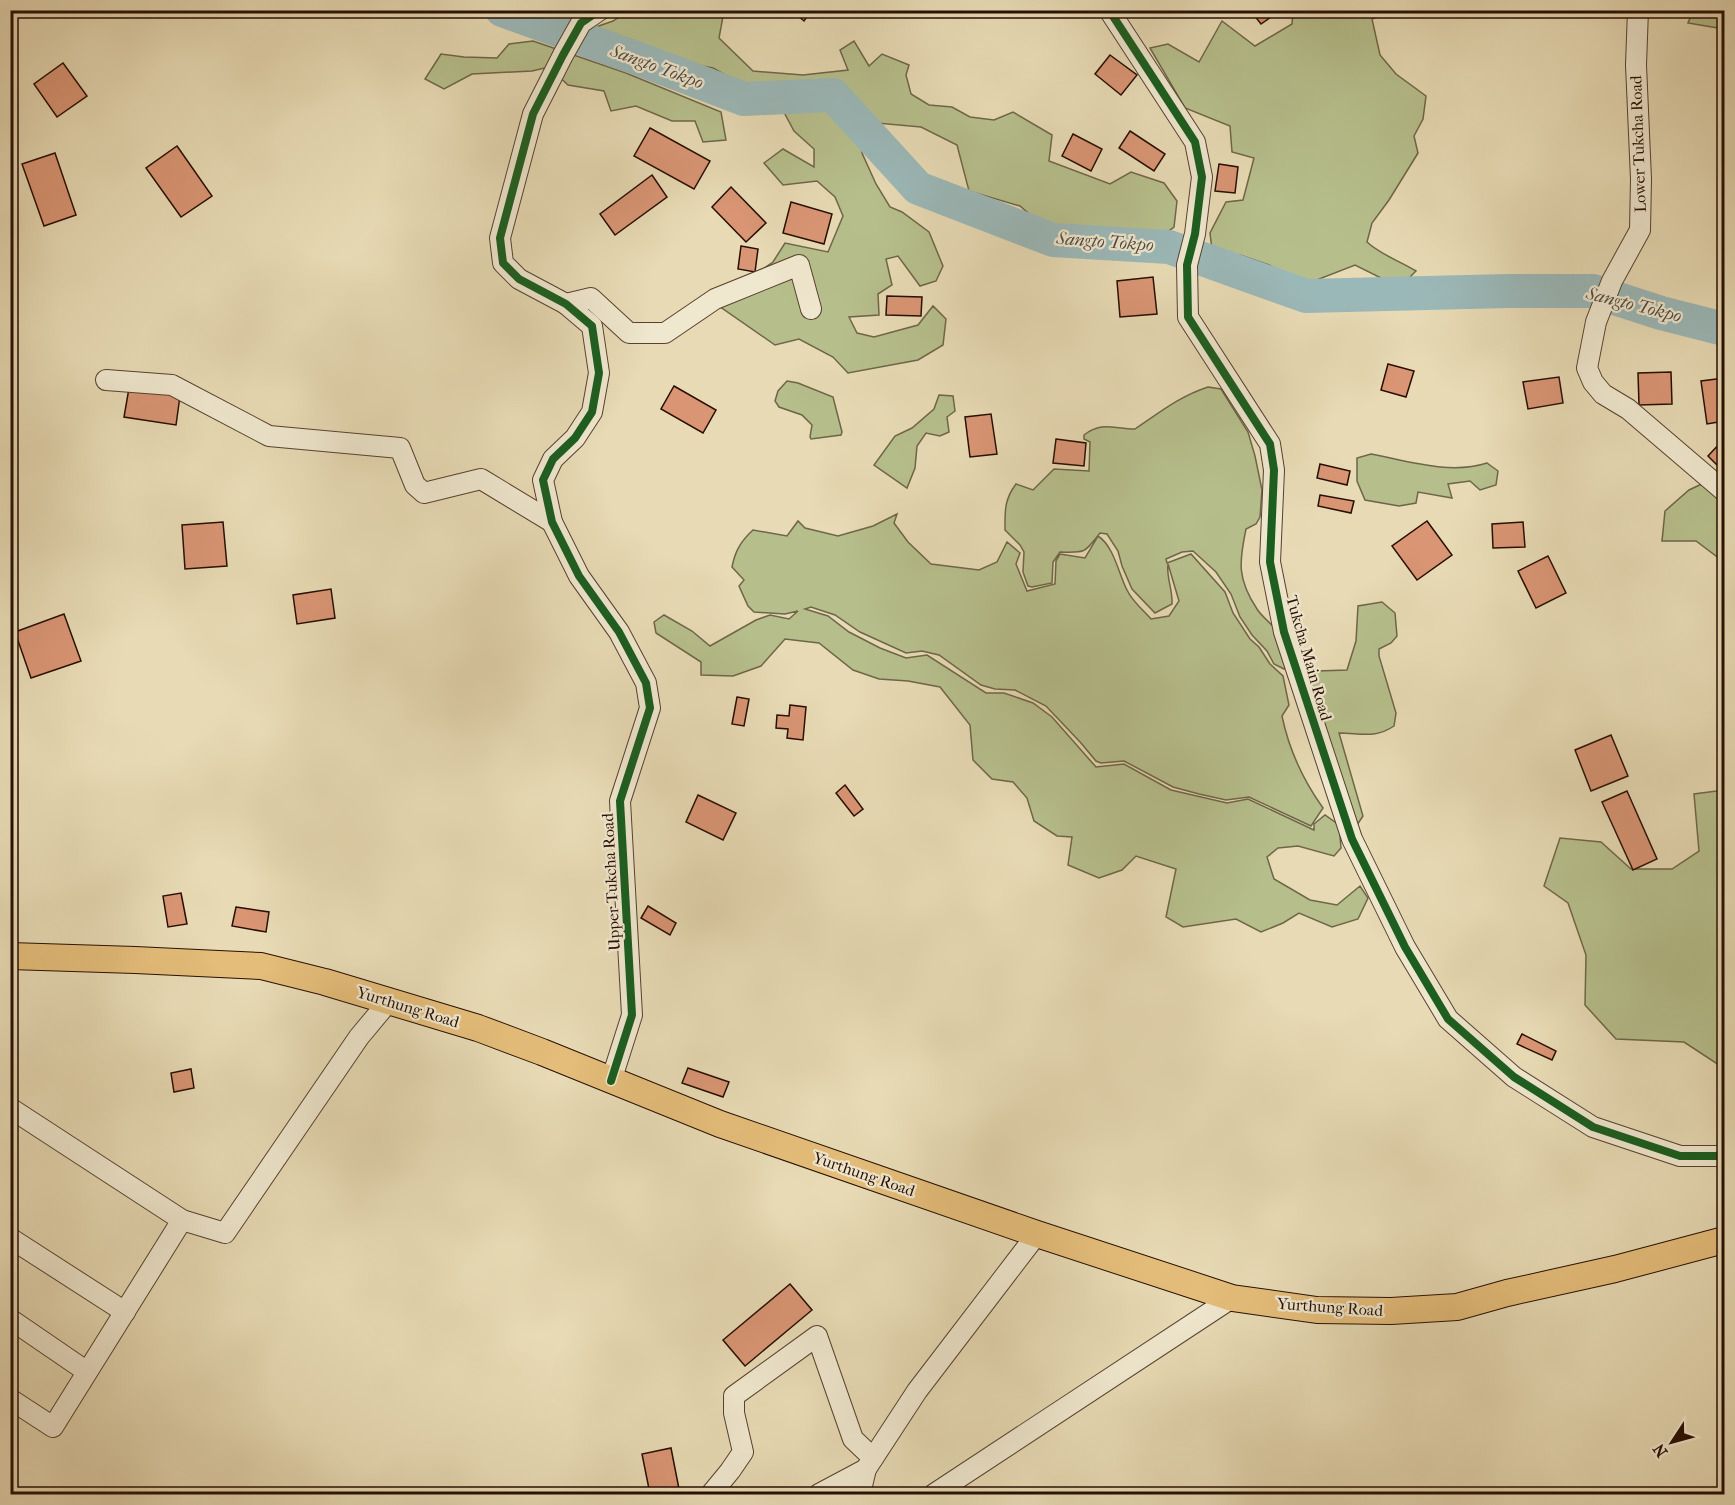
<svg xmlns="http://www.w3.org/2000/svg" width="1735" height="1505" font-family="'IM FELL French Canon',serif">
	<rect width="100%" height="100%" fill="#e7dab4"/>
	<filter id="stains"><feTurbulence type="fractalNoise" baseFrequency=".00333" numOctaves="4"/><feColorMatrix values="0 0 0 0 .2 0 0 0 0 .09 0 0 0 0 .02 0 0 0 .5 -.17"/></filter>
	<radialGradient id="worn" r=".72"><stop offset=".6" stop-color="#630" stop-opacity="0"/><stop offset="1" stop-color="#630" stop-opacity=".3"/></radialGradient>
	<g fill="#b6bf8c" stroke="#6e6648" stroke-width="1.5">
		<path d="M 628,11 L 724,11 L 719,38 L 753,71 L 803,75 L 848,70 L 840,50 L 854,41 L 869,66 L 882,54 L 909,65 L 906,75 L 911,94 L 929,105 L 952,107 L 970,117 L 994,120 L 1013,112 L 1052,135 L 1049,161 L 1110,184 L 1131,172 L 1164,183 L 1177,201 L 1174,227 L 1158,239 L 1097,235 L 1042,225 L 1020,206 L 969,191 L 957,145 L 921,127 L 877,123 L 863,142 L 862,153 L 876,184 L 890,207 L 902,212 L 929,232 L 943,266 L 936,281 L 920,286 L 898,256 L 886,259 L 892,285 L 878,294 L 879,315 L 849,317 L 857,333 L 874,337 L 918,325 L 933,306 L 946,319 L 943,345 L 918,360 L 848,373 L 833,357 L 799,339 L 775,345 L 719,306 L 730,292 L 773,262 L 785,243 L 828,252 L 843,216 L 835,197 L 817,181 L 783,185 L 764,163 L 783,149 L 814,167 L 814,149 L 794,131 L 772,90 L 745,86 L 713,68 L 686,63 L 654,52 L 623,41 L 596,27 L 613,21 Z"/>
		<path d="M 1293,11 L 1395,11 L 1372,19 L 1380,55 L 1396,74 L 1426,96 L 1423,119 L 1414,136 L 1418,153 L 1389,200 L 1372,223 L 1367,242 C 1381,255 1400,261 1416,271 L 1406,281 L 1393,284 L 1355,265 L 1309,283 L 1292,278 L 1269,265 L 1240,255 L 1213,258 L 1210,233 L 1226,202 L 1243,200 L 1254,158 L 1232,152 L 1230,126 L 1185,108 L 1150,48 L 1168,44 L 1199,62 L 1222,21 L 1255,46 L 1292,24 Z"/>
		<path d="M 1693,11 L 1724,11 L 1724,29 L 1688,23 Z"/>
		<path d="M 533,41 L 626,73 L 721,112 L 726,140 L 703,142 L 695,121 L 672,121 L 636,106 L 611,111 L 604,91 L 568,85 L 549,67 L 532,71 L 472,74 L 444,89 L 425,79 L 441,54 L 464,57 L 497,58 L 509,44 Z"/>
		<path d="M 787,381 L 798,383 L 833,397 L 842,432 L 841,435 L 811,439 L 810,437 L 812,425 L 802,415 L 779,407 L 775,401 L 778,391 Z"/>
		<path d="M 1208,387 L 1221,389 L 1248,432 L 1255,456 L 1262,490 L 1260,517 L 1256,524 L 1246,529 C 1239,562 1237,579 1257,609 C 1262,617 1270,622 1276,630 C 1282,639 1285,654 1288,665 L 1284,669 L 1274,664 L 1267,651 L 1252,635 L 1240,617 L 1231,594 L 1216,572 L 1193,551 L 1182,552 L 1166,559 L 1167,563 L 1191,554 L 1225,592 L 1233,613 L 1250,639 L 1259,647 L 1270,664 L 1283,676 L 1289,705 L 1282,716 C 1289,750 1303,780 1323,808 L 1311,826 L 1249,797 L 1226,800 L 1199,794 L 1173,787 L 1124,761 L 1101,763 L 1096,761 L 1081,743 L 1046,706 L 1015,690 L 995,689 L 981,685 L 939,655 L 922,651 L 906,653 L 860,632 L 835,615 L 811,607 L 805,609 L 828,616 L 849,632 L 880,648 L 906,658 L 927,655 L 986,693 L 1004,693 L 1033,703 L 1052,717 L 1096,767 L 1124,764 L 1171,790 L 1227,803 L 1248,799 L 1314,830 L 1314,824 L 1325,815 L 1339,825 L 1341,848 L 1334,856 L 1298,846 L 1278,848 L 1267,857 L 1274,879 L 1310,900 L 1337,905 L 1360,886 L 1368,898 L 1358,919 L 1332,927 L 1299,913 L 1283,923 L 1261,932 L 1236,919 L 1183,927 L 1166,917 L 1176,869 L 1136,856 L 1122,870 L 1099,878 L 1068,865 L 1072,837 L 1057,836 L 1034,821 L 1027,798 L 1013,782 L 992,779 L 973,760 L 970,725 L 940,687 L 908,681 L 879,679 L 853,670 L 819,643 L 785,639 L 761,666 L 733,676 L 701,675 L 701,662 L 656,633 L 654,622 L 664,615 L 692,631 L 710,646 L 756,620 L 770,615 L 789,619 L 798,611 L 785,614 L 754,612 L 748,606 L 739,586 L 744,580 L 732,567 C 735,551 741,541 753,530 L 787,536 L 798,521 L 805,528 L 838,536 L 873,526 L 897,514 L 894,523 L 908,542 L 931,564 L 979,570 L 997,562 L 1007,542 L 1020,553 L 1016,564 L 1027,591 L 1055,584 L 1056,561 L 1060,554 L 1085,558 L 1098,536 C 1114,546 1119,575 1127,590 C 1132,601 1143,610 1151,619 L 1169,616 L 1179,601 L 1168,564 C 1166,576 1173,591 1172,604 L 1155,613 L 1132,589 L 1122,566 L 1118,551 L 1107,534 L 1100,533 C 1084,553 1086,553 1060,552 L 1053,562 L 1052,583 L 1032,587 L 1028,586 L 1023,572 L 1024,552 L 1020,545 L 1005,530 C 1005,511 1004,500 1016,484 L 1033,490 L 1054,469 L 1089,471 L 1090,442 L 1084,439 L 1084,435 C 1102,421 1114,429 1135,429 C 1159,413 1180,396 1208,387 Z"/>
		<path d="M 939,395 L 953,396 L 955,411 L 947,417 L 949,432 L 940,436 L 926,433 L 917,446 L 915,468 L 907,488 L 874,465 L 895,436 L 912,428 L 934,409 Z"/>
		<path d="M 1371,454 C 1408,461 1450,475 1487,463 L 1498,471 L 1496,485 L 1480,490 L 1470,481 L 1448,484 L 1452,498 L 1418,492 L 1416,503 L 1399,506 L 1365,500 L 1357,481 L 1357,458 Z"/>
		<path d="M 1706,482 L 1724,502 L 1724,562 L 1696,541 L 1662,541 L 1665,511 L 1689,490 Z"/>
		<path d="M 1382,602 L 1395,613 L 1397,636 L 1391,643 L 1379,649 L 1379,656 L 1396,713 L 1394,726 C 1375,739 1360,733 1339,733 L 1363,816 L 1357,825 L 1307,682 L 1317,671 L 1347,670 L 1356,641 L 1358,606 Z"/>
		<path d="M 1724,790 L 1724,1067 L 1722,1067 L 1684,1042 L 1616,1039 L 1585,1005 L 1586,955 L 1568,903 L 1544,886 L 1560,838 L 1601,842 L 1631,869 L 1672,869 L 1699,851 L 1694,794 Z"/>
	</g>
	<g fill="none" stroke-linecap="round" stroke-linejoin="round">
		<path stroke="#9bb8b8" stroke-width="34" d="M 502,10 L 647,62 L 744,99 L 833,95 L 918,188 L 1053,240 L 1169,247 L 1306,296 L 1508,291 L 1593,291 L 1661,313 L 1724,329"/>
	</g>
	<g fill="#d99574" stroke="#270e03" stroke-width="1.5">
		<path d="M 791,10 L 812,10 L 804,21 Z"/>
		<path d="M 1250,10 L 1267,10 L 1271,17 L 1261,24 Z"/>
		<path d="M 1110,55 L 1137,75 L 1121,95 L 1095,74 Z"/>
		<path d="M 63,63 L 87,96 L 57,117 L 34,84 Z"/>
		<path d="M 650,128 L 710,161 L 694,189 L 634,156 Z"/>
		<path d="M 1130,131 L 1165,154 L 1154,171 L 1119,148 Z"/>
		<path d="M 1073,134 L 1102,149 L 1091,171 L 1062,156 Z"/>
		<path d="M 177,146 L 212,196 L 181,217 L 146,168 Z"/>
		<path d="M 55,153 L 76,215 L 44,226 L 22,164 Z"/>
		<path d="M 1219,164 L 1238,167 L 1235,193 L 1215,191 Z"/>
		<path d="M 652,175 L 667,197 L 615,235 L 600,214 Z"/>
		<path d="M 731,187 L 766,223 L 746,242 L 712,207 Z"/>
		<path d="M 791,202 L 832,214 L 824,244 L 783,233 Z"/>
		<path d="M 741,246 L 758,249 L 755,272 L 738,269 Z"/>
		<path d="M 1153,277 L 1157,314 L 1120,317 L 1117,281 Z"/>
		<path d="M 887,296 L 922,297 L 921,316 L 886,315 Z"/>
		<path d="M 1388,364 L 1414,371 L 1406,397 L 1381,390 Z"/>
		<path d="M 1671,372 L 1672,404 L 1639,405 L 1638,373 Z"/>
		<path d="M 1559,377 L 1563,403 L 1528,409 L 1523,382 Z"/>
		<path d="M 1724,378 L 1724,421 L 1707,424 L 1701,381 Z"/>
		<path d="M 674,386 L 716,410 L 703,433 L 661,409 Z"/>
		<path d="M 129,388 L 180,396 L 176,425 L 124,417 Z"/>
		<path d="M 991,414 L 997,454 L 970,457 L 965,417 Z"/>
		<path d="M 1056,439 L 1086,443 L 1084,466 L 1053,463 Z"/>
		<path d="M 1724,439 L 1724,472 L 1708,456 Z"/>
		<path d="M 1320,464 L 1350,471 L 1347,485 L 1317,478 Z"/>
		<path d="M 1320,495 L 1354,501 L 1351,513 L 1318,506 Z"/>
		<path d="M 1427,521 L 1452,555 L 1417,580 L 1392,546 Z"/>
		<path d="M 223,522 L 227,566 L 185,569 L 182,525 Z"/>
		<path d="M 1523,522 L 1525,547 L 1493,548 L 1492,524 Z"/>
		<path d="M 1548,556 L 1566,593 L 1536,608 L 1518,571 Z"/>
		<path d="M 331,589 L 335,618 L 297,624 L 293,595 Z"/>
		<path d="M 64,614 L 81,661 L 31,678 L 15,632 Z"/>
		<path d="M 737,697 L 749,699 L 744,726 L 732,724 Z"/>
		<path d="M 790,705 L 806,707 L 803,740 L 787,738 L 788,729 L 776,728 L 777,715 L 789,716 Z"/>
		<path d="M 1611,735 L 1628,776 L 1591,791 L 1575,750 Z"/>
		<path d="M 845,785 L 863,809 L 854,816 L 836,793 Z"/>
		<path d="M 1627,791 L 1657,859 L 1633,870 L 1602,802 Z"/>
		<path d="M 698,795 L 736,813 L 723,840 L 686,822 Z"/>
		<path d="M 181,893 L 187,924 L 168,927 L 163,896 Z"/>
		<path d="M 648,906 L 676,923 L 670,935 L 641,918 Z"/>
		<path d="M 236,907 L 269,912 L 266,932 L 232,926 Z"/>
		<path d="M 1522,1034 L 1556,1051 L 1552,1060 L 1517,1044 Z"/>
		<path d="M 688,1068 L 729,1082 L 723,1097 L 682,1083 Z"/>
		<path d="M 191,1069 L 194,1088 L 174,1092 L 171,1073 Z"/>
		<path d="M 790,1284 L 812,1310 L 745,1366 L 723,1340 Z"/>
		<path d="M 671,1448 L 680,1494 L 650,1494 L 642,1454 Z"/>
	</g>
	<g fill="none" stroke-linecap="round" stroke-linejoin="round">
		<g stroke="#57412f" stroke-width="22">
			<g id="minor">
				<path d="M 600,10 L 581,23 L 563,55 L 533,114 L 500,238 L 503,263 L 519,279 L 566,304 L 592,326 L 599,373 L 592,412 L 575,438 L 553,459 L 543,480 L 552,522 L 579,576 L 619,632 L 646,683 L 650,708 L 620,801 L 632,1015 L 611,1081"/>
				<path d="M 1109,10 L 1195,142 L 1202,177 L 1195,234 L 1187,265 L 1188,317 L 1270,444 L 1274,470 L 1270,562 L 1284,632 L 1352,839 L 1405,947 L 1448,1019 L 1514,1077 L 1593,1127 L 1680,1156 L 1724,1156"/>
				<path d="M 1638,10 L 1636,65 L 1641,179 L 1640,230 L 1612,281 L 1596,322 L 1587,368 L 1593,382 L 1603,394 L 1628,409 L 1724,491"/>
				<path d="M 566,304 L 591,298 L 629,333 L 665,333 L 715,299 L 799,265 L 811,309"/>
				<path d="M 106,380 L 172,385 L 269,436 L 400,448 L 415,485 L 424,493 L 481,479 L 552,522"/>
				<path d="M 10,1108 L 182,1220 L 225,1233 L 359,1037 L 389,1001"/>
				<path d="M 10,1238 L 125,1312"/>
				<path d="M 10,1319 L 86,1371"/>
				<path d="M 10,1399 L 53,1427 L 182,1220"/>
				<path d="M 711,1494 L 730,1471 L 743,1452 L 734,1413 L 734,1396 L 817,1336 L 853,1439 L 873,1458"/>
				<path d="M 819,1494 L 866,1469"/>
				<path d="M 860,1494 L 866,1469 L 917,1391 L 1037,1234"/>
				<path d="M 934,1494 L 1232,1298"/>
			</g>
		</g>
		<g stroke="#270e03" stroke-width="28">
			<path id="major" d="M 10,956 L 135,960 L 261,966 L 325,982 L 478,1028 L 542,1052 L 720,1124 L 1037,1234 L 1232,1298 L 1317,1310 L 1391,1311 L 1457,1307 L 1507,1293 L 1615,1269 L 1724,1240"/>
		</g>
		<use href="#minor" stroke="#efe7ce" stroke-width="20"/>
		<use href="#major" stroke="#e4bd7a" stroke-width="26"/>
		<g stroke="#efe7ce" stroke-width="11">
			<g id="cycleway">
				<path d="M 600,10 L 581,23 L 563,55 L 533,114 L 500,238 L 503,263 L 519,279 L 566,304 L 592,326 L 599,373 L 592,412 L 575,438 L 553,459 L 543,480 L 552,522 L 579,576 L 619,632 L 646,683 L 650,708 L 620,801 L 632,1015 L 611,1081"/>
				<path d="M 1109,10 L 1195,142 L 1202,177 L 1195,234 L 1187,265 L 1188,317 L 1270,444 L 1274,470 L 1270,562 L 1284,632 L 1352,839 L 1405,947 L 1448,1019 L 1514,1077 L 1593,1127 L 1680,1156 L 1724,1156"/>
			</g>
		</g>
		<use href="#cycleway" stroke="#1b5e20" stroke-width="8"/>
	</g>
	<g text-anchor="middle" dominant-baseline="central" stroke-width="4.5" stroke-linejoin="round" paint-order="stroke">
		<g font-size="16" fill="#270e03" stroke="#efe7ce">
			<text transform="translate(1638 144) rotate(-92)">Lower Tukcha Road</text>
			<text transform="translate(1309 658) rotate(74)">Tukcha Main Road</text>
			<text transform="translate(611 882) rotate(-93)">Upper Tukcha Road</text>
			<text transform="translate(408 1007) rotate(17)">Yurthung Road</text>
			<text transform="translate(864 1174) rotate(19)">Yurthung Road</text>
			<text transform="translate(1330 1307) rotate(4)">Yurthung Road</text>
		</g>
		<g font-size="18" font-style="italic" fill="#504a42" stroke="#efe7ce">
			<text transform="translate(657 67) rotate(20)">Sangto Tokpo</text>
			<text transform="translate(1105 242) rotate(4)">Sangto Tokpo</text>
			<text transform="translate(1634 305) rotate(14)">Sangto Tokpo</text>
		</g>
	</g>
	<rect width="1735" height="1505" fill="none" stroke="#e7dab4" stroke-width="36"/>
	<rect x="12" y="12" width="1711" height="1481" fill="none" stroke="#270e03" stroke-width="3"/>
	<rect x="18" y="18" width="1699" height="1469" fill="none" stroke="#270e03" stroke-width="1.5"/>
	<g transform="translate(1672 1442) rotate(234)" stroke="#efe7ce" stroke-width="4.5" paint-order="stroke">
	<path d="M0-4.5L10 22L0 15L-10 22Z" fill="#270e03"/>
	<text y="-9" font-size="16" font-weight="bold" text-anchor="middle" fill="#270e03">N</text>
	</g>
	<rect width="100%" height="100%" filter="url(#stains)"/>
	<rect width="100%" height="100%" fill="url(#worn)"/>
</svg>
